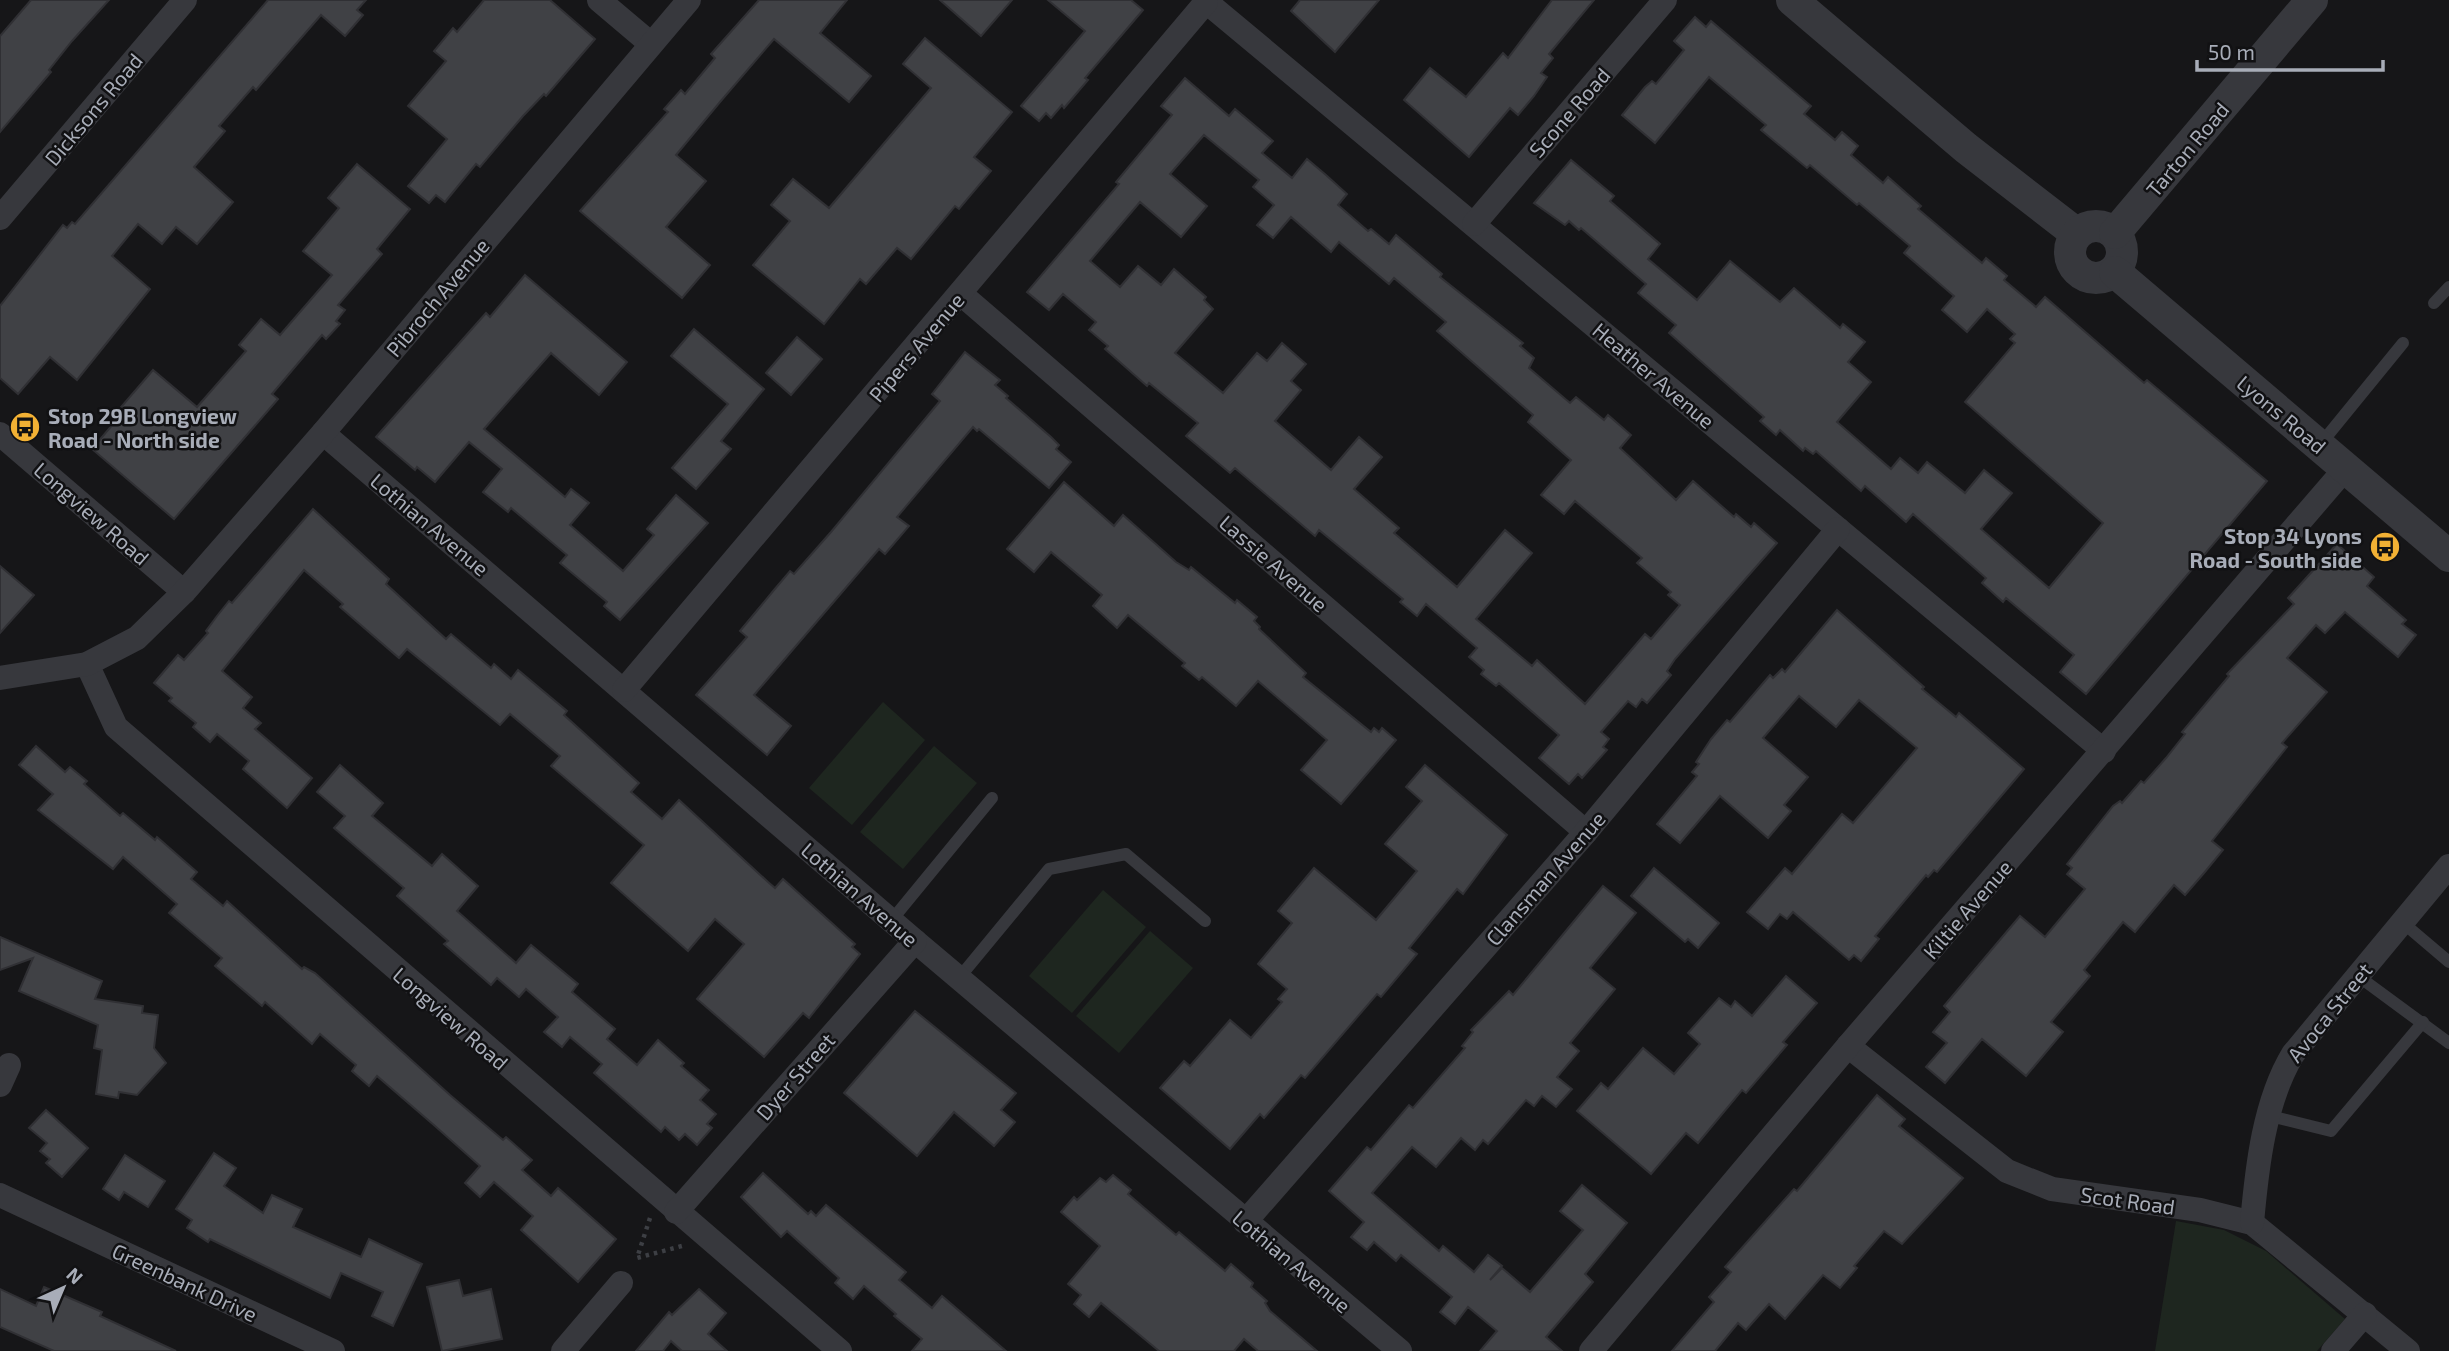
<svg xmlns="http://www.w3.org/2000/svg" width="2449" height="1351" font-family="'Exo 2',sans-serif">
	<rect width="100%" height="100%" fill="#161618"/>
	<g fill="#1e261f">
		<path d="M 883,702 L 925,740 L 852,825 L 809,788 Z"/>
		<path d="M 934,746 L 977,783 L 903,869 L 860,832 Z"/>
		<path d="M 1103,890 L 1146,927 L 1072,1013 L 1029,976 Z"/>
		<path d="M 1150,931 L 1193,968 L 1119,1053 L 1076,1016 Z"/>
		<path d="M 2176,1221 L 2224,1230 L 2266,1251 L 2345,1319 L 2317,1351 L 2155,1351 Z"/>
	</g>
	<g fill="#404145" stroke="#303034" stroke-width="2" fill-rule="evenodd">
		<path d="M 31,0 L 109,0 L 72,41 L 49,70 L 51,72 L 0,132 L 0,36 Z"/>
		<path d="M 268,0 L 366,0 L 357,10 L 363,15 L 345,36 L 321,15 L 256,90 L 253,87 L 219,126 L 225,131 L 194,167 L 233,202 L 197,244 L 176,227 L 162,244 L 138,224 L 112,256 L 150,289 L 77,380 L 50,357 L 18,394 L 0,378 L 0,306 L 63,225 L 67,228 L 72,222 L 75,224 Z"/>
		<path d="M 484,0 L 550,0 L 595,39 L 546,96 L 544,94 L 523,116 L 480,167 L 476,164 L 445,202 L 436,195 L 429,203 L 408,186 L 447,139 L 408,106 L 446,61 L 434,51 L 453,28 L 457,32 Z"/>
		<path d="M 759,0 L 847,0 L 820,33 L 871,76 L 849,102 L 774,39 L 720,102 L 676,155 L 706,181 L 666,227 L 710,265 L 682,298 L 580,211 L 668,112 L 664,109 L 681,90 L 685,94 L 715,58 L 711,54 Z"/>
		<path d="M 940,0 L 1012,0 L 981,36 Z"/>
		<path d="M 1048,0 L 1131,0 L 1143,10 L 1085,78 L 1088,80 L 1064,108 L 1062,105 L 1051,118 L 1046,113 L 1039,121 L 1021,106 L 1085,31 Z"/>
		<path d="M 1300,0 L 1379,0 L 1335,52 L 1291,11 Z"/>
		<path d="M 1552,0 L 1594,0 L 1549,54 L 1553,58 L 1541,73 L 1547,77 L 1534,96 L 1518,115 L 1510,108 L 1469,157 L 1404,100 L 1430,68 L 1466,97 L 1503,53 L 1508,58 Z"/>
		<path d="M 1695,17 L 1706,27 L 1711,21 L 1811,106 L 1804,114 L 1835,140 L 1842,132 L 1858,146 L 1851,155 L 1883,183 L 1888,177 L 1921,206 L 1918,209 L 1982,263 L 1986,258 L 2007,276 L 2004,280 L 2036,307 L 2045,297 L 2144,383 L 2147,380 L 2267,481 L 2086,694 L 2060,672 L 2074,655 L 2006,598 L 2003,602 L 1982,583 L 1986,578 L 1913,514 L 1906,522 L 1865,486 L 1861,491 L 1816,451 L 1813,454 L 1805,448 L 1803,451 L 1780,430 L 1776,435 L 1760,421 L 1764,417 L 1669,333 L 1676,325 L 1638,293 L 1646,284 L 1581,228 L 1579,230 L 1569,221 L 1565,225 L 1534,203 L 1571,160 L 1614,196 L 1610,201 L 1660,244 L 1648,259 L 1697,300 L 1730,261 L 1780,302 L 1794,288 L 1840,328 L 1843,324 L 1865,342 L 1848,362 L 1871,382 L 1837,422 L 1891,469 L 1900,458 L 1918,473 L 1927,462 L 1965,493 L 1984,470 L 2012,493 L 1981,529 L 2049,588 L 2103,523 L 1965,402 L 2015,343 L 2010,339 L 2015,334 L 1987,309 L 1967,332 L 1942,310 L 1954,296 L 1904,253 L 1910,246 L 1859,203 L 1857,205 L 1810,165 L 1807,168 L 1761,130 L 1766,125 L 1709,77 L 1655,143 L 1622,115 L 1645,87 L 1652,81 L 1656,84 L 1684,50 L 1674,41 Z"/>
		<path d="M 925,38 L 1012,112 L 974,157 L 991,171 L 959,209 L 955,206 L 911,259 L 897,248 L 866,284 L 860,279 L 824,324 L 753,265 L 790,221 L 771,205 L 793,179 L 829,208 L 931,88 L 903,64 Z"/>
		<path d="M 1185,78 L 1229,116 L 1235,109 L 1273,141 L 1262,153 L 1292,178 L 1307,159 L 1326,175 L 1347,194 L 1338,205 L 1368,231 L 1371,229 L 1389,244 L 1396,235 L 1442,274 L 1440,277 L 1523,343 L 1520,346 L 1534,358 L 1529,368 L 1570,403 L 1576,397 L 1604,420 L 1608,415 L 1631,435 L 1620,448 L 1676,500 L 1693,481 L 1734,517 L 1736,514 L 1751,527 L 1754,523 L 1777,543 L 1675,659 L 1667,671 L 1671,675 L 1647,703 L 1642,699 L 1636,707 L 1628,701 L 1601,732 L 1609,739 L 1603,747 L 1607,750 L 1582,778 L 1578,774 L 1569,784 L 1539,758 L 1559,735 L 1499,683 L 1496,686 L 1481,674 L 1484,670 L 1469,657 L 1477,648 L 1426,604 L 1417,616 L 1400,602 L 1403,599 L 1319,530 L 1315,536 L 1235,468 L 1230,473 L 1186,436 L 1198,423 L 1149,383 L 1147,386 L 1105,349 L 1108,346 L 1089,330 L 1096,322 L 1063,294 L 1049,310 L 1027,292 L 1119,184 L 1116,182 L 1172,115 L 1161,106 ZM 1204,135 L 1259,180 L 1253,187 L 1274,205 L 1257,225 L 1273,238 L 1291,217 L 1331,252 L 1339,242 L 1389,284 L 1394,278 L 1446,322 L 1437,331 L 1533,415 L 1528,422 L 1571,460 L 1541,495 L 1564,514 L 1575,501 L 1642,558 L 1637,563 L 1671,592 L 1668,595 L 1680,605 L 1651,639 L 1645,634 L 1585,704 L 1537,660 L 1532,666 L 1476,619 L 1532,553 L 1505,530 L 1457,587 L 1394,533 L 1399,528 L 1354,489 L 1382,457 L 1359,437 L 1331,470 L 1275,421 L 1301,390 L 1291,381 L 1306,364 L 1282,343 L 1267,361 L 1257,353 L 1223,393 L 1175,353 L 1213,309 L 1204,300 L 1206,297 L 1174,269 L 1161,285 L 1138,266 L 1120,287 L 1090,261 L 1140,202 L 1181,237 L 1207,206 L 1170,174 Z"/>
		<path d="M 357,164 L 410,209 L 377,249 L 382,254 L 338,305 L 345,310 L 336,321 L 340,324 L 326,339 L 322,335 L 272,394 L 278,399 L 174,519 L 92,449 L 119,417 L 115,414 L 153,370 L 197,407 L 246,351 L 239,345 L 261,319 L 280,335 L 332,275 L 303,251 L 339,208 L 328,198 Z"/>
		<path d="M 525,275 L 627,362 L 599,395 L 551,353 L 484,429 L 565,497 L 571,489 L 589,503 L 570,525 L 623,571 L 654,535 L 647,529 L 676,495 L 708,523 L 620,620 L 604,606 L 607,602 L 560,563 L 567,555 L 511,508 L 508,512 L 483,492 L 502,469 L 469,442 L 435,482 L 417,467 L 415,470 L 376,437 L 486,313 L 490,317 Z"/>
		<path d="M 694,329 L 764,389 L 721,441 L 731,449 L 696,489 L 672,468 L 728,404 L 671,356 Z"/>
		<path d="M 797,337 L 822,359 L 791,395 L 766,373 Z"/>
		<path d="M 965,352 L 1000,380 L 995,385 L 1008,396 L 1006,398 L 1051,437 L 1059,445 L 1056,449 L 1071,462 L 1049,488 L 979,429 L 977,431 L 973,427 L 897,517 L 909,526 L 885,554 L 879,549 L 754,695 L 791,726 L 767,755 L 696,695 L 747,637 L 740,631 L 774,590 L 790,571 L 794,574 L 831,532 L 940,401 L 932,394 Z"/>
		<path d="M 1064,482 L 1114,526 L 1123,515 L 1176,562 L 1189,570 L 1191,567 L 1235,603 L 1237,600 L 1257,617 L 1254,621 L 1260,627 L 1259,629 L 1306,673 L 1303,677 L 1371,732 L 1374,728 L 1379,732 L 1382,728 L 1396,740 L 1341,804 L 1301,770 L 1327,740 L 1258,681 L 1236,706 L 1202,677 L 1199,680 L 1182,666 L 1185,663 L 1128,615 L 1117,628 L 1093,606 L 1102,595 L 1051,552 L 1034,572 L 1007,549 Z"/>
		<path d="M 313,509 L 389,579 L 386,584 L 446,639 L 451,634 L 491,668 L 494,664 L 511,679 L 518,670 L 567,711 L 564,715 L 639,783 L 631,792 L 662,819 L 679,800 L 768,882 L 775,888 L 783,879 L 855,944 L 852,947 L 860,954 L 809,1018 L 803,1013 L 764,1057 L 697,999 L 744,944 L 715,919 L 688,951 L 611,883 L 644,845 L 551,766 L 560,756 L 510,714 L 500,725 L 407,649 L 399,658 L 340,607 L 343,604 L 304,570 L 222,671 L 252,697 L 243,708 L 261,723 L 255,729 L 312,778 L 287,808 L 243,769 L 249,761 L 217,734 L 210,742 L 193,727 L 196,723 L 169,701 L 172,698 L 154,683 L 178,655 L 184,660 L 208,633 L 206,631 L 217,616 L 229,601 L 232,603 Z"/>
		<path d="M 2337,544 L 2374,577 L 2367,586 L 2406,620 L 2402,624 L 2416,635 L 2398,657 L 2345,612 L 2325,633 L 2316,625 L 2287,658 L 2327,692 L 2282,743 L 2287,747 L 2212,841 L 2223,850 L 2204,873 L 2185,895 L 2174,885 L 2135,932 L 2123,922 L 2084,970 L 2090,976 L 2051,1022 L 2063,1032 L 2026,1076 L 1982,1039 L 1945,1083 L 1926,1067 L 1947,1043 L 1933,1032 L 1950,1012 L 1944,1006 L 2020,916 L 2045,937 L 2085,889 L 2067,874 L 2072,868 L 2067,864 L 2113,806 L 2120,801 L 2122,803 L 2141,781 L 2144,783 L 2166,758 L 2185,734 L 2182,732 L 2229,676 L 2227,674 L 2294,604 L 2288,598 Z"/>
		<path d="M 0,566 L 34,595 L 0,633 Z"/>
		<path d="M 1837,610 L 1924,687 L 1922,689 L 1956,717 L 1959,713 L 2024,769 L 1937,872 L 1934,870 L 1928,877 L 1926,875 L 1875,936 L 1879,939 L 1861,961 L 1854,955 L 1849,960 L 1793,912 L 1787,919 L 1780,914 L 1768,929 L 1747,912 L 1785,868 L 1792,874 L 1842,814 L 1853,823 L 1917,748 L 1859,700 L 1836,727 L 1799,696 L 1763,738 L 1808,777 L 1784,805 L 1791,811 L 1768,838 L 1720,796 L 1680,843 L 1657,824 L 1697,776 L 1692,772 L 1699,764 L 1696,762 L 1711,739 L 1727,720 L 1730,722 L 1770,675 L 1773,678 L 1782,669 L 1785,672 Z"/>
		<path d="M 36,746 L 65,772 L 70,767 L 87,781 L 84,784 L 120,816 L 123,813 L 155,840 L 157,837 L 197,872 L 191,879 L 223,906 L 227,901 L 302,969 L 304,967 L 315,973 L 450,1095 L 503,1140 L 506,1137 L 532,1160 L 522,1170 L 551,1196 L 558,1188 L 616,1239 L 578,1282 L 521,1230 L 533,1216 L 494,1182 L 480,1197 L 465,1183 L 480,1166 L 435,1126 L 377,1076 L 369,1086 L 352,1071 L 356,1065 L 320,1034 L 312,1044 L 265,1002 L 262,1006 L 215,966 L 222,958 L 169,913 L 177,904 L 123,857 L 113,869 L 38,810 L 53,794 L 19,765 Z"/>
		<path d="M 340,765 L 383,803 L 372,816 L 432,866 L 442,854 L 478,886 L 457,911 L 516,963 L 531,945 L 578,984 L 572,992 L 615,1029 L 607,1039 L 637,1065 L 658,1040 L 684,1063 L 681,1066 L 709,1090 L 700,1100 L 716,1114 L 707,1124 L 712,1128 L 697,1145 L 685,1134 L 679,1140 L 665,1127 L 661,1132 L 594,1073 L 602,1064 L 570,1037 L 562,1047 L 544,1032 L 558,1017 L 526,989 L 519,997 L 497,978 L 491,985 L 444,944 L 448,941 L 397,896 L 404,888 L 334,828 L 345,816 L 317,792 Z"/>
		<path d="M 1425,765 L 1507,835 L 1463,894 L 1457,889 L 1409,948 L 1417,954 L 1381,997 L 1377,994 L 1305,1078 L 1301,1075 L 1264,1118 L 1260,1114 L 1230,1149 L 1160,1088 L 1184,1061 L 1190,1066 L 1230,1020 L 1251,1038 L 1282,1002 L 1278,999 L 1287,989 L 1258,964 L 1292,923 L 1278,911 L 1314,868 L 1376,920 L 1417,871 L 1385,844 L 1422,801 L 1406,787 Z"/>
		<path d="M 1654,868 L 1719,923 L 1698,948 L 1688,939 L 1685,942 L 1631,896 Z"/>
		<path d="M 1603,886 L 1636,913 L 1590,968 L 1615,989 L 1570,1043 L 1579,1051 L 1557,1077 L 1572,1089 L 1556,1107 L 1542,1096 L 1534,1106 L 1526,1100 L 1488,1144 L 1483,1140 L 1475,1150 L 1461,1138 L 1436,1167 L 1412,1147 L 1372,1193 L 1439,1251 L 1443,1246 L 1474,1272 L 1488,1255 L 1502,1266 L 1490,1280 L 1502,1268 L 1530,1292 L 1583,1230 L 1560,1211 L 1582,1185 L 1627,1223 L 1585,1274 L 1593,1282 L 1546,1337 L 1562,1351 L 1480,1351 L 1497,1331 L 1468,1307 L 1455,1324 L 1440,1312 L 1452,1297 L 1401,1255 L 1396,1261 L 1374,1242 L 1367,1250 L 1351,1237 L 1364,1222 L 1329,1191 L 1367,1147 L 1371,1150 L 1409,1105 L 1413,1108 L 1465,1048 L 1462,1046 L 1473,1032 L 1471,1030 L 1509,991 L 1513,995 Z"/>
		<path d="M 0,937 L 102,981 L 95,999 L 143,1006 L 142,1013 L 158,1015 L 154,1048 L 166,1063 L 137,1095 L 119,1092 L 118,1098 L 96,1094 L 102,1050 L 94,1048 L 98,1025 L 19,991 L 33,958 L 0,970 Z"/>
		<path d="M 1786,976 L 1817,1003 L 1783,1042 L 1787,1045 L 1746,1093 L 1742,1090 L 1698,1143 L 1686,1133 L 1651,1174 L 1577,1111 L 1601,1083 L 1608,1089 L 1643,1048 L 1674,1074 L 1700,1044 L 1688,1033 L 1719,998 L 1731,1007 L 1735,1001 L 1752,1016 Z"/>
		<path d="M 915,1011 L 1016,1093 L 1001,1110 L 1015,1122 L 994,1146 L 954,1112 L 917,1156 L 844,1093 Z"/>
		<path d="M 1877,1095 L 1905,1119 L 1899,1126 L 1963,1178 L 1902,1244 L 1884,1231 L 1854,1266 L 1857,1268 L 1840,1288 L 1823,1275 L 1785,1319 L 1769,1304 L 1746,1330 L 1738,1323 L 1715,1351 L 1672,1351 L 1714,1302 L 1709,1297 L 1731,1272 L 1725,1267 L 1794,1189 L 1797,1191 Z"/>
		<path d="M 46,1110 L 88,1148 L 62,1177 L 46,1163 L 50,1159 L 40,1151 L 47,1143 L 29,1128 Z"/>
		<path d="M 214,1153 L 236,1168 L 224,1186 L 263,1213 L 272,1195 L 302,1209 L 293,1227 L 361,1257 L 369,1239 L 422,1264 L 393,1326 L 372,1316 L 383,1292 L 341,1273 L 330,1298 L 210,1239 L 208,1242 L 187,1228 L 192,1220 L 176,1209 Z"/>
		<path d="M 125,1155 L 165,1181 L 148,1207 L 124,1192 L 119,1200 L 103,1189 Z"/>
		<path d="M 763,1173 L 808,1214 L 811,1211 L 816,1216 L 826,1205 L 906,1272 L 899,1280 L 932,1308 L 942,1296 L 1006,1351 L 912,1351 L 922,1339 L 894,1316 L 896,1314 L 864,1286 L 853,1299 L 835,1283 L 839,1278 L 787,1231 L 781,1237 L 741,1197 Z"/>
		<path d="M 1113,1175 L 1131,1190 L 1128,1194 L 1176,1235 L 1179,1232 L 1225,1271 L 1231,1264 L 1253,1283 L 1251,1287 L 1267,1301 L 1265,1303 L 1270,1311 L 1317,1351 L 1258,1351 L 1244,1339 L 1234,1351 L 1159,1351 L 1101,1303 L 1089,1317 L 1074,1304 L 1081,1295 L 1068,1284 L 1100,1246 L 1061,1212 L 1074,1197 L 1077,1200 L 1100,1178 L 1106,1182 Z"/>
		<path d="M 459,1280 L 463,1296 L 491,1289 L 502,1339 L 442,1351 L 427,1287 Z"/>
		<path d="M 44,1287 L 102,1312 L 100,1316 L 176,1351 L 54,1351 L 0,1327 L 0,1289 L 36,1306 Z"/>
		<path d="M 699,1289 L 726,1313 L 708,1334 L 727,1351 L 682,1351 L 671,1341 L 663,1351 L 636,1351 L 669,1312 L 672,1315 Z"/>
	</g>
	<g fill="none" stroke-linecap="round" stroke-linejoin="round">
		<path stroke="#3d3f44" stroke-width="4.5" stroke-dasharray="3.5 5" stroke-linecap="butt" d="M 650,1218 L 637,1258 L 682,1246"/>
		<g stroke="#37383d" stroke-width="12">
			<path d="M 2434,303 L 2449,287"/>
			<path d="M 2319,446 L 2403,343"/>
			<path d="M 891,921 L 992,798"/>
			<path d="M 2402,922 L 2449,962"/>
			<path d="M 2358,976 L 2449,1043"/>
			<path d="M 959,978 L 1049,869 L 1126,854 L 1205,921"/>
			<path d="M 2270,1116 L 2331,1131 L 2423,1022"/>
		</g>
		<g stroke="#37383d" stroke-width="24">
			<path d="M 599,0 L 651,44"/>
			<path d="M 1204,0 L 2104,751"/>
			<path d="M 0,218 L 185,0"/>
			<path d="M 1474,224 L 1665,0"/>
			<path d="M 961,294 L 1586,832"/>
			<path d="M 323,433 L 915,941 L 1400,1351"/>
			<path d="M 0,434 L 184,592"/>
			<path d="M 87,664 L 116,727 L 840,1351"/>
			<path d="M 0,678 L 87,664 L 137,638 L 184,592 L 323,433 L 689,0"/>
			<path d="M 624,690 L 1206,2"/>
			<path d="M 1848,1046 L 2007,1171 L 2052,1189 L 2200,1210 L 2252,1223 L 2408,1351"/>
			<path d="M 0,1085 L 9,1065"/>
			<path d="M 0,1195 L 333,1351"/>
			<path d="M 676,1212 L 915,941"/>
			<path d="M 1245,1222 L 1586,832 L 1838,529"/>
			<path d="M 2252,1223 C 2257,1167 2264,1102 2293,1054 L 2449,866"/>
			<path d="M 563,1351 L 621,1283"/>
			<path d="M 1591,1351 L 1848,1046 L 2345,469"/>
			<path d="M 2333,1351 L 2365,1314"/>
		</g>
		<g stroke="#37383d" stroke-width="32">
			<path d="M 1792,0 L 1966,148 L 2077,234"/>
			<circle cx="2096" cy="252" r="26"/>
			<path d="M 2115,233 L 2312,0"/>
			<path d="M 2115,272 L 2449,556"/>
		</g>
	</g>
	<defs>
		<g id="bus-disc" transform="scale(1.575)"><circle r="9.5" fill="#f2b134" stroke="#111113"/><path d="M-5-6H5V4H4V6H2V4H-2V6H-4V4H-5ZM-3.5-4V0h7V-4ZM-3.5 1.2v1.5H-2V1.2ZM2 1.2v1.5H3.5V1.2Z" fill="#111"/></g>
	</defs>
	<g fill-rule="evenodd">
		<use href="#bus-disc" x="25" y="427"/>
		<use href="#bus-disc" x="2385" y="547"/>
	</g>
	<g text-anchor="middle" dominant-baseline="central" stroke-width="5" stroke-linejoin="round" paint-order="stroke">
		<g font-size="21" fill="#a8adb8" stroke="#111113">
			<text transform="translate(93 109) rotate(-50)">Dicksons Road</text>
			<text transform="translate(1569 112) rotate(-49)">Scone Road</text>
			<text transform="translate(2187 149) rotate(-50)">Tarton Road</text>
			<text transform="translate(437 297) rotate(-50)">Pibroch Avenue</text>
			<text transform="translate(916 347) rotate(-50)">Pipers Avenue</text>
			<text transform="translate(1654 375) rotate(40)">Heather Avenue</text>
			<text transform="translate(2282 414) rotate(40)">Lyons Road</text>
			<text transform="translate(92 513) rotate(41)">Longview Road</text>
			<text transform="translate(430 524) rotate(40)">Lothian Avenue</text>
			<text transform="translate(1274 563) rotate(41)">Lassie Avenue</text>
			<text transform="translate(1545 878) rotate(-49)">Clansman Avenue</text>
			<text transform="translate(860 894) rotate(41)">Lothian Avenue</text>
			<text transform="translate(1967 909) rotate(-49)">Kiltie Avenue</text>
			<text transform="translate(2329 1012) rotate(-51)">Avoca Street</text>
			<text transform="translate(451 1018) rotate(41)">Longview Road</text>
			<text transform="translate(795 1076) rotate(-49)">Dyer Street</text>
			<text transform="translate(2128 1200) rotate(8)">Scot Road</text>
			<text transform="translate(1292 1261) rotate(40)">Lothian Avenue</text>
			<text transform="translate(185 1282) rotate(25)">Greenbank Drive</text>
		</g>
		<g font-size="21" font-weight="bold" fill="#a8adb8" stroke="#111113" text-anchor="start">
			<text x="48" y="415">Stop 29B Longview<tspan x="48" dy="24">Road - North side</tspan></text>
			<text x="2362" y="535" text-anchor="end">Stop 34 Lyons<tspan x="2362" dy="24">Road - South side</tspan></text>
		</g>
	</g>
	<g transform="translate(63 1288) rotate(44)" stroke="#111113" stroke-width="5" paint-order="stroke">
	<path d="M0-5L12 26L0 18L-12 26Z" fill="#a8adb8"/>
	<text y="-10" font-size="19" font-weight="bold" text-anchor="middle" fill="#a8adb8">N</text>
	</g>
	<path d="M2197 60v10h186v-10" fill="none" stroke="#a8adb8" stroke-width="3.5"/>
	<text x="2208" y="60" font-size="21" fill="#a8adb8" stroke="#111113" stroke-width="5" paint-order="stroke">50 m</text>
</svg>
